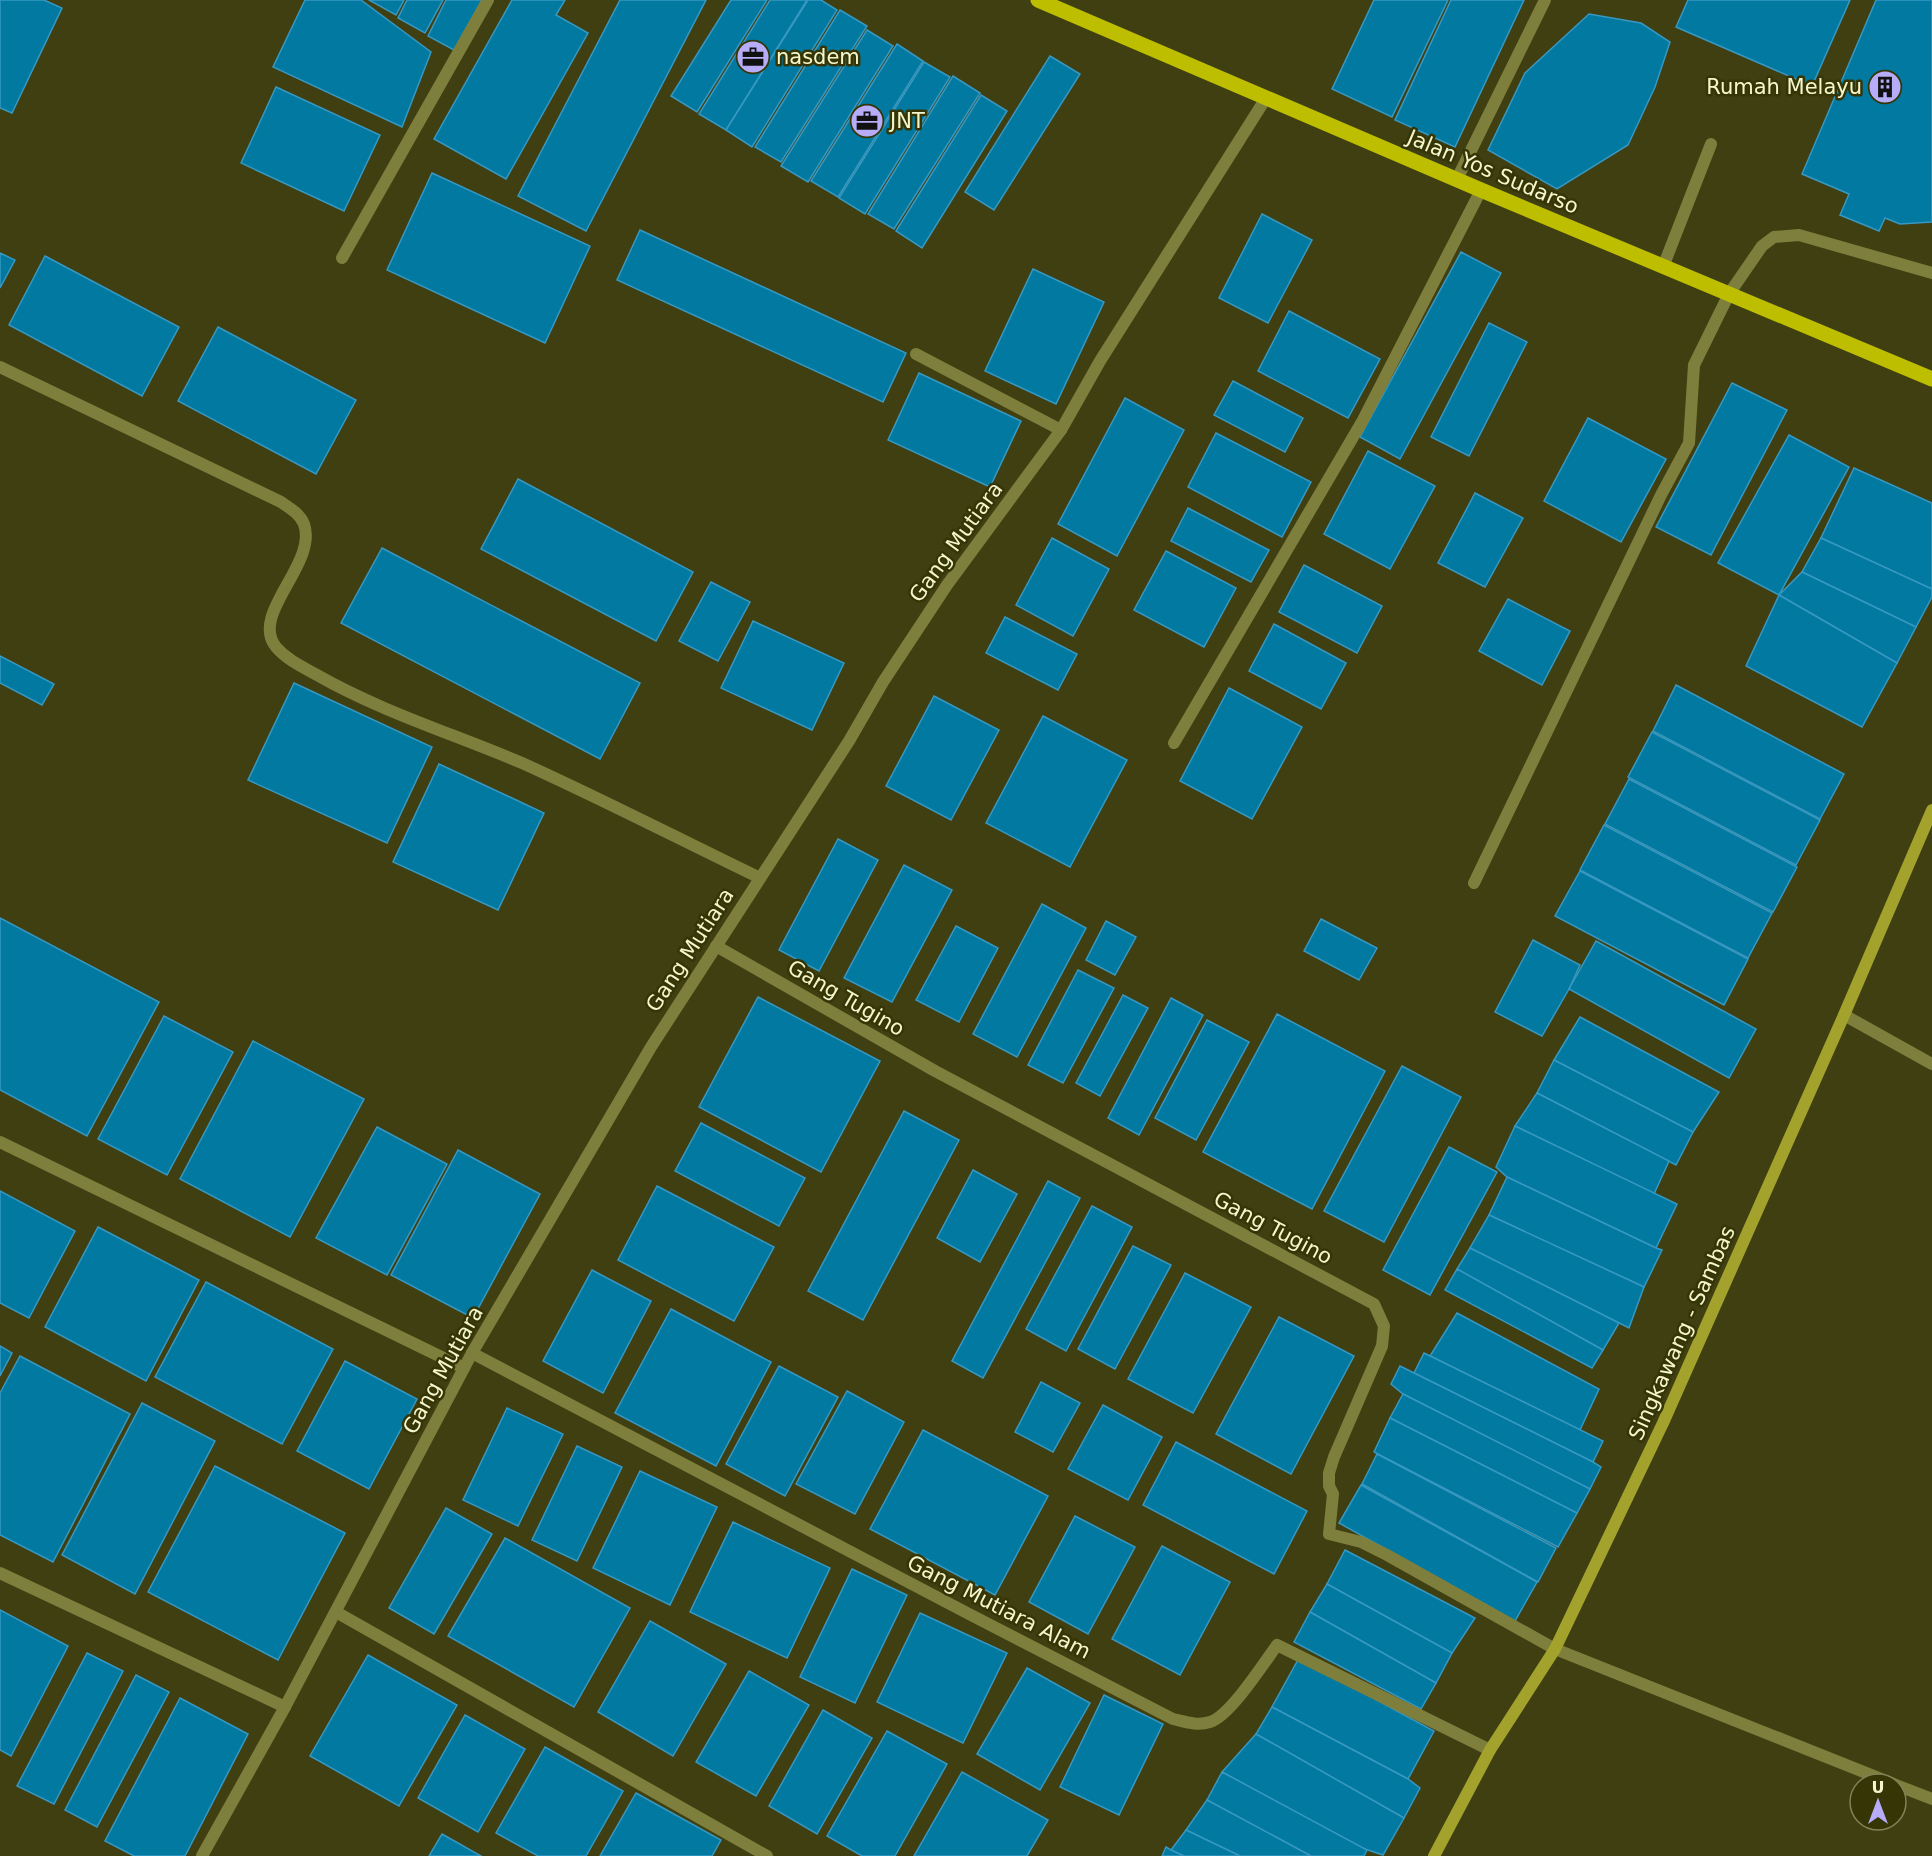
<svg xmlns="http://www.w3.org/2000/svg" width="1932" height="1856" font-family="'DejaVu Sans',sans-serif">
	<rect width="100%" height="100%" fill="#3f3f12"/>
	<g fill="#0179a1" stroke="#3798c1" stroke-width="1.5">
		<path d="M 0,0 L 44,0 L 62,8 L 12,113 L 0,108 Z"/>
		<path d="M 305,0 L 361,0 L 431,52 L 402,127 L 273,67 Z"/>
		<path d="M 369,0 L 404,0 L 396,15 Z"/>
		<path d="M 407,0 L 443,0 L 425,33 L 398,18 Z"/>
		<path d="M 446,0 L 482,0 L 454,50 L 428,36 Z"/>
		<path d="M 512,0 L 565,0 L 556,15 L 588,33 L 506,179 L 434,139 Z"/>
		<path d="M 620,0 L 706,0 L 586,231 L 518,196 Z"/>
		<path d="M 731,0 L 767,0 L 697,112 L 671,96 Z"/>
		<path d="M 770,0 L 807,0 L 726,130 L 699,114 Z"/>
		<path d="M 808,0 L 821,0 L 837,10 L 752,147 L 726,130 Z"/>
		<path d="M 1374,0 L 1448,0 L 1392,117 L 1332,89 Z"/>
		<path d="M 1451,0 L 1524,0 L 1455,147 L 1395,120 Z"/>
		<path d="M 1688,0 L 1850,0 L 1812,86 L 1676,27 Z"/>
		<path d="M 1876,0 L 1932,0 L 1932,222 L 1900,224 L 1885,218 L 1879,231 L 1840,215 L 1849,194 L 1802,174 Z"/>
		<path d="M 840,10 L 867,26 L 781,162 L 755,147 Z"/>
		<path d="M 1589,14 L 1641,23 L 1670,42 L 1655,87 L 1628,145 L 1557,189 L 1488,150 L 1525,73 Z"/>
		<path d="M 867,30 L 893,46 L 808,182 L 781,166 Z"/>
		<path d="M 897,44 L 923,61 L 838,197 L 811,181 Z"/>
		<path d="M 1050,56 L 1080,74 L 994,210 L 965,192 Z"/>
		<path d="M 924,62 L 950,77 L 865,214 L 839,198 Z"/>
		<path d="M 953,76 L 980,93 L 894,229 L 868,214 Z"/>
		<path d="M 276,87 L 380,135 L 344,211 L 241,163 Z"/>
		<path d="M 981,95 L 1007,111 L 922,248 L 896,231 Z"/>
		<path d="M 432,173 L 590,246 L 545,343 L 387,270 Z"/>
		<path d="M 1262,214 L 1312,240 L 1268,323 L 1219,298 Z"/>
		<path d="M 640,230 L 906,353 L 883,402 L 617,280 Z"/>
		<path d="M 1461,252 L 1501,273 L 1400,459 L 1360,437 Z"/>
		<path d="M 0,253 L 15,260 L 0,288 Z"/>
		<path d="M 45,256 L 179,327 L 142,396 L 9,325 Z"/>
		<path d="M 1033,269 L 1104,302 L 1056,404 L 985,371 Z"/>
		<path d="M 1289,311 L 1380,359 L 1348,418 L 1258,371 Z"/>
		<path d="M 1489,323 L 1527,342 L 1469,456 L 1431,437 Z"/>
		<path d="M 218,327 L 356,400 L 316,474 L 178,401 Z"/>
		<path d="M 919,373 L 1021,421 L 990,487 L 888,440 Z"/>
		<path d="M 1233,381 L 1303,418 L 1285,452 L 1214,415 Z"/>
		<path d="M 1732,383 L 1787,410 L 1711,555 L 1656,527 Z"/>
		<path d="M 1125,398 L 1184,430 L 1117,556 L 1058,524 Z"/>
		<path d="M 1588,418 L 1666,459 L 1621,542 L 1544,501 Z"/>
		<path d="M 1216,433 L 1311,482 L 1282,537 L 1188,487 Z"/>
		<path d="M 1789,435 L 1849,467 L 1779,595 L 1718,563 Z"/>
		<path d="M 1368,451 L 1435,486 L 1390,569 L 1324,534 Z"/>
		<path d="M 1854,468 L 1932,503 L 1932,589 L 1821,538 Z"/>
		<path d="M 518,479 L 693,572 L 656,641 L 481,549 Z"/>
		<path d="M 1475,493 L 1523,518 L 1485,587 L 1438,563 Z"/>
		<path d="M 1188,508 L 1269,550 L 1251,582 L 1171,541 Z"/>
		<path d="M 1052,538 L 1109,569 L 1073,636 L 1016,605 Z"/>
		<path d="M 1821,538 L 1932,589 L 1932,597 L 1916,627 L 1802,572 Z"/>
		<path d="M 382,548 L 640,683 L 600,759 L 341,623 Z"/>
		<path d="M 1166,551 L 1236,588 L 1204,647 L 1134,610 Z"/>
		<path d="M 1304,565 L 1382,606 L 1357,653 L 1279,612 Z"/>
		<path d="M 1802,572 L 1916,627 L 1897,663 L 1779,595 Z"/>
		<path d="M 711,582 L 750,602 L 718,661 L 679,641 Z"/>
		<path d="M 1779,595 L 1897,663 L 1862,727 L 1746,666 Z"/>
		<path d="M 1508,599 L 1570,631 L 1542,685 L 1479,651 Z"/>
		<path d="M 1005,617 L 1077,654 L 1058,690 L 986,653 Z"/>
		<path d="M 753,621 L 844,663 L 812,730 L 721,688 Z"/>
		<path d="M 1274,624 L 1346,663 L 1321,709 L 1249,671 Z"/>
		<path d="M 0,656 L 54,684 L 42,705 L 0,683 Z"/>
		<path d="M 294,683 L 432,747 L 387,843 L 248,780 Z"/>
		<path d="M 1676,685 L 1844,774 L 1820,819 L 1653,731 Z"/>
		<path d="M 1229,688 L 1302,727 L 1252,819 L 1180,781 Z"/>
		<path d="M 934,696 L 999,730 L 951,820 L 886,786 Z"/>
		<path d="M 1043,716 L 1127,760 L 1070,867 L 986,823 Z"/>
		<path d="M 1652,732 L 1820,820 L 1796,865 L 1628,777 Z"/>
		<path d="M 439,764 L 544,813 L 498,910 L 393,862 Z"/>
		<path d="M 1629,779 L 1797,867 L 1773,912 L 1605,824 Z"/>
		<path d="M 1604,825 L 1772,913 L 1748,958 L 1580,870 Z"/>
		<path d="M 838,839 L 878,860 L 819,971 L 779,950 Z"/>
		<path d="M 904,865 L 952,890 L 892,1002 L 844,978 Z"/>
		<path d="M 1580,871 L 1748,959 L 1724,1005 L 1555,916 Z"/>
		<path d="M 1042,904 L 1086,928 L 1017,1057 L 973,1034 Z"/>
		<path d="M 0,918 L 159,1002 L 87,1136 L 0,1090 Z"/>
		<path d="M 1321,919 L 1377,948 L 1359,980 L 1304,951 Z"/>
		<path d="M 1106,921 L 1136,937 L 1115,975 L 1086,960 Z"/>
		<path d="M 956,926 L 998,948 L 959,1022 L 916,1000 Z"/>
		<path d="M 1533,940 L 1580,965 L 1569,989 L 1542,1036 L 1495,1012 Z"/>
		<path d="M 1596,941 L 1756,1029 L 1729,1078 L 1569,989 Z"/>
		<path d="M 1078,970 L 1114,988 L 1063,1083 L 1028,1065 Z"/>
		<path d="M 1123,995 L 1148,1008 L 1100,1096 L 1076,1083 Z"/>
		<path d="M 758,997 L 880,1061 L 821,1172 L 699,1107 Z"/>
		<path d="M 1171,998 L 1203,1015 L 1139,1135 L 1108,1118 Z"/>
		<path d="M 1277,1014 L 1385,1071 L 1312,1209 L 1203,1152 Z"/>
		<path d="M 164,1016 L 233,1052 L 167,1175 L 98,1139 Z"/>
		<path d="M 1580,1017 L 1719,1092 L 1693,1132 L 1554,1060 Z"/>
		<path d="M 1207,1020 L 1249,1042 L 1196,1140 L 1155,1118 Z"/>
		<path d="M 253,1041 L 364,1099 L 290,1237 L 180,1179 Z"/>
		<path d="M 1554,1060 L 1693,1132 L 1676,1165 L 1537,1093 Z"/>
		<path d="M 1402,1066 L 1461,1097 L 1384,1242 L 1324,1211 Z"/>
		<path d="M 1537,1093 L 1669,1161 L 1654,1194 L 1515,1126 Z"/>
		<path d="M 904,1111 L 959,1140 L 863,1320 L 808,1291 Z"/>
		<path d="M 701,1123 L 805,1178 L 779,1226 L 675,1171 Z"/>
		<path d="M 1515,1126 L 1677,1204 L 1656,1248 L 1507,1177 L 1496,1167 Z"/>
		<path d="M 377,1127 L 447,1164 L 387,1275 L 316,1238 Z"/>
		<path d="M 1449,1147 L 1497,1172 L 1430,1295 L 1383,1270 Z"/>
		<path d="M 458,1150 L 540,1194 L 473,1318 L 391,1275 Z"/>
		<path d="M 973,1170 L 1017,1194 L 980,1262 L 937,1238 Z"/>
		<path d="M 1507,1177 L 1656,1248 L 1662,1250 L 1644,1287 L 1489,1215 Z"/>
		<path d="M 1048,1181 L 1080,1198 L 983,1378 L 952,1361 Z"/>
		<path d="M 657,1186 L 774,1247 L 734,1321 L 618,1260 Z"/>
		<path d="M 0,1191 L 75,1231 L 29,1318 L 0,1303 Z"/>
		<path d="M 1092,1206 L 1132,1227 L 1066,1351 L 1026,1329 Z"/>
		<path d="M 1489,1215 L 1644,1287 L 1629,1328 L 1470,1248 Z"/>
		<path d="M 98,1227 L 199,1280 L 146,1381 L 45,1327 Z"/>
		<path d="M 1133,1246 L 1171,1265 L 1115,1369 L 1078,1349 Z"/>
		<path d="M 1470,1248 L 1619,1323 L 1603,1350 L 1457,1269 Z"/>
		<path d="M 1457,1269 L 1603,1350 L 1592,1368 L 1445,1290 Z"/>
		<path d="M 592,1270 L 651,1301 L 603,1393 L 543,1361 Z"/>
		<path d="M 1185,1273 L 1251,1307 L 1193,1413 L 1128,1379 Z"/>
		<path d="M 206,1282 L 333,1349 L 282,1444 L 155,1377 Z"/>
		<path d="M 671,1309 L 771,1362 L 716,1466 L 615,1413 Z"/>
		<path d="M 1457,1313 L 1599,1389 L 1580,1430 L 1430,1356 Z"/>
		<path d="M 1279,1317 L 1354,1356 L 1291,1474 L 1216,1434 Z"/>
		<path d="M 0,1346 L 12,1353 L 0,1376 Z"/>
		<path d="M 1424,1353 L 1603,1441 L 1593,1462 L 1414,1373 Z"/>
		<path d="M 20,1356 L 130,1414 L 53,1562 L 0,1535 L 0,1393 Z"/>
		<path d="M 345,1361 L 417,1399 L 369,1489 L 297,1451 Z"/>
		<path d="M 779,1366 L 838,1397 L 785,1496 L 726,1464 Z"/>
		<path d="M 1400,1366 L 1593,1462 L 1601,1467 L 1590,1489 L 1403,1394 L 1391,1384 Z"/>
		<path d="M 1041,1382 L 1080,1403 L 1053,1452 L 1015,1432 Z"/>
		<path d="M 847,1391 L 904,1422 L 855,1514 L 796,1484 Z"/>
		<path d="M 1403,1394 L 1590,1489 L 1577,1513 L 1390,1418 Z"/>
		<path d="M 142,1403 L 215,1441 L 135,1594 L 62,1555 Z"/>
		<path d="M 1103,1405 L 1162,1437 L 1128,1500 L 1068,1469 Z"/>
		<path d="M 507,1408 L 563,1434 L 518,1526 L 463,1500 Z"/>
		<path d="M 1390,1418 L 1577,1513 L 1558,1547 L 1374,1452 Z"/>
		<path d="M 923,1430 L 1048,1496 L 995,1595 L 870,1529 Z"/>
		<path d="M 1176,1442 L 1307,1511 L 1274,1574 L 1143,1505 Z"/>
		<path d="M 577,1446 L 622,1467 L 577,1561 L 532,1540 Z"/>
		<path d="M 1377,1454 L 1556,1548 L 1538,1582 L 1362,1484 Z"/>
		<path d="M 215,1466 L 345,1533 L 278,1660 L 148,1592 Z"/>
		<path d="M 640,1471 L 717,1507 L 670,1605 L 593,1568 Z"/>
		<path d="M 1361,1485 L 1537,1582 L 1515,1621 L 1339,1523 Z"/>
		<path d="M 446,1508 L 492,1534 L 434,1634 L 389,1608 Z"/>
		<path d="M 1075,1516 L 1135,1547 L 1088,1634 L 1029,1602 Z"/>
		<path d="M 733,1522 L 830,1568 L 787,1658 L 690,1612 Z"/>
		<path d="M 505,1538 L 630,1608 L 574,1707 L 448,1636 Z"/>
		<path d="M 1162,1546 L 1230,1582 L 1180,1675 L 1112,1639 Z"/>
		<path d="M 1345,1550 L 1475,1618 L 1452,1653 L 1327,1584 Z"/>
		<path d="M 852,1569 L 907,1595 L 855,1703 L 800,1677 Z"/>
		<path d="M 1327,1584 L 1452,1653 L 1436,1683 L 1310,1612 Z"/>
		<path d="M 0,1610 L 68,1646 L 11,1756 L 0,1750 Z"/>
		<path d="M 1310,1612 L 1436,1683 L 1421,1709 L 1294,1642 Z"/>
		<path d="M 920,1613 L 1007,1653 L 963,1743 L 877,1702 Z"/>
		<path d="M 650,1621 L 726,1664 L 673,1756 L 598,1712 Z"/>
		<path d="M 87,1653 L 123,1671 L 54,1804 L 17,1786 Z"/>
		<path d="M 368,1655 L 457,1705 L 399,1806 L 310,1756 Z"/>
		<path d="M 1299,1658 L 1434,1731 L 1408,1779 L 1272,1707 Z"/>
		<path d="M 1027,1668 L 1090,1703 L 1040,1790 L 977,1754 Z"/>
		<path d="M 749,1671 L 809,1705 L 756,1796 L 696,1762 Z"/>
		<path d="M 136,1675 L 169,1692 L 97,1827 L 65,1810 Z"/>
		<path d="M 1104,1695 L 1163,1724 L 1119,1815 L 1060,1787 Z"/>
		<path d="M 180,1698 L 248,1734 L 185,1856 L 134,1856 L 105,1841 Z"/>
		<path d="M 1272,1707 L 1408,1779 L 1420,1788 L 1404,1818 L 1256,1734 Z"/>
		<path d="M 823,1710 L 872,1738 L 817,1834 L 769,1806 Z"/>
		<path d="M 465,1715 L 525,1749 L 478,1832 L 418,1798 Z"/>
		<path d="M 887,1731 L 947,1764 L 895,1856 L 862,1856 L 827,1836 Z"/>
		<path d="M 1256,1734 L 1404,1818 L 1383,1855 L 1359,1847 L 1222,1772 Z"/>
		<path d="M 545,1747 L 623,1791 L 586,1856 L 538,1856 L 496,1833 Z"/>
		<path d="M 962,1772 L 1048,1820 L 1027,1856 L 914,1856 Z"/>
		<path d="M 1222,1772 L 1367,1850 L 1364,1856 L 1311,1856 L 1207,1800 Z"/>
		<path d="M 636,1793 L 721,1840 L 712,1856 L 600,1856 Z"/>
		<path d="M 1207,1800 L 1311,1856 L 1240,1856 L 1186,1830 Z"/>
		<path d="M 1186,1830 L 1240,1856 L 1184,1856 L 1171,1850 Z"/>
		<path d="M 442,1834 L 481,1856 L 429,1856 Z"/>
		<path d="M 1166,1847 L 1171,1850 L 1184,1856 L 1162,1856 Z"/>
	</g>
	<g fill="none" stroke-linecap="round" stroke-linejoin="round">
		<g stroke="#7e7f3c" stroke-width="12">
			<path d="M 342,258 L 488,0"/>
			<path d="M 1663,267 L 1711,144"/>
			<path d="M 1729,294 L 1762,246 L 1774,237 L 1799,235 L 1932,273"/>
			<path d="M 1844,1015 L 1932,1064"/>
		</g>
		<g stroke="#7e7f3c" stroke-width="12">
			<path d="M 1457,179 L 1545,0"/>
			<path d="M 916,354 L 1061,430"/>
			<path d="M 0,367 L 281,502 C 290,508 300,514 304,524 C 318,564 249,614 276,647 C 287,660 303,667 317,675 C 382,712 454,734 522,763 C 602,799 681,840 760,878"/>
			<path d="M 1174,743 L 1363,420 L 1481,190"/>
			<path d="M 1474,883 L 1661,495 L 1689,443 L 1694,365 L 1729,294"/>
			<path d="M 716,946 L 935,1071 L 1374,1304 L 1384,1326 L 1382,1346 L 1334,1457 L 1329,1473 L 1329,1486 L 1333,1494 L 1329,1534 L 1361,1542 L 1387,1555 L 1555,1649 L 1894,1784"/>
			<path d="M 0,1142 L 464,1368"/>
			<path d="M 472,1353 L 969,1614 L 1173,1719 C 1186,1722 1197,1726 1210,1722 C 1230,1716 1264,1663 1277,1645 L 1490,1750"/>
			<path d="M 0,1573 L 285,1707"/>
			<path d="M 336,1612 L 767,1856"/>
			<path d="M 1896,1785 L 1932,1799"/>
			<path d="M 202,1856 L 285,1707 L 472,1353 L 651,1047 L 849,741 L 883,682 L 947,585 L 1061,430 L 1100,361 L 1266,98"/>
		</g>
		<path stroke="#a2a22d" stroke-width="12" d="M 1434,1856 L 1490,1750 L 1555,1649 L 1663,1423 L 1844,1015 L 1932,810"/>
		<path stroke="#bebe01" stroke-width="15" d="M 1038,0 L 1481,190 L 1932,379"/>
	</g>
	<defs>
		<g id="office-disc" transform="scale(1.725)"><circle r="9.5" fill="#b6acf8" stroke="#353506"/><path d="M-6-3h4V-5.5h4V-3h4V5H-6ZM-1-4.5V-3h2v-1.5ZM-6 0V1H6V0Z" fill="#111"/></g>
		<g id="building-disc" transform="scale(1.725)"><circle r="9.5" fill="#b6acf8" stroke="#353506"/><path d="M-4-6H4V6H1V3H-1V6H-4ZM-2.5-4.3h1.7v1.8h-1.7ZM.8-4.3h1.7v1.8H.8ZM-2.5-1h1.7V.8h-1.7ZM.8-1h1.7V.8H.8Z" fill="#111"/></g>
	</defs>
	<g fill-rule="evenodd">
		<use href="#office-disc" x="753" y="57"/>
		<use href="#building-disc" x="1885" y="87"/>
		<use href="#office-disc" x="867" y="121"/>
	</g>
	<g text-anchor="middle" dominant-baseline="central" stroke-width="5" stroke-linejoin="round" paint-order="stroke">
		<g font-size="21" fill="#f4f6cd" stroke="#353506" text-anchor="start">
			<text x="776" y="57">nasdem</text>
			<text x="1862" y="87" text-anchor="end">Rumah Melayu</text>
			<text x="890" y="121">JNT</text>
		</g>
		<g font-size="21" fill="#f4f6cd" stroke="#353506">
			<text transform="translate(1493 172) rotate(23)">Jalan Yos Sudarso</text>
			<text transform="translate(956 542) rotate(-54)">Gang Mutiara</text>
			<text transform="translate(690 950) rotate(-57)">Gang Mutiara</text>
			<text transform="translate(846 998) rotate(30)">Gang Tugino</text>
			<text transform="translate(1273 1228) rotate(28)">Gang Tugino</text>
			<text transform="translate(1682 1333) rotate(-66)">Singkawang - Sambas</text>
			<text transform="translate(443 1370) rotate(-61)">Gang Mutiara</text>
			<text transform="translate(999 1607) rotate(27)">Gang Mutiara Alam</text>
		</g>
	</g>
	<g transform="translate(1878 1802)"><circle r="28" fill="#353506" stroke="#818256" stroke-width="1.5"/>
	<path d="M0-4.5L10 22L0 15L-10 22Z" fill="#b6acf8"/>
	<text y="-9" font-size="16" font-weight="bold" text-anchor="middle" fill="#f4f6cd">U</text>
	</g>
</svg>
